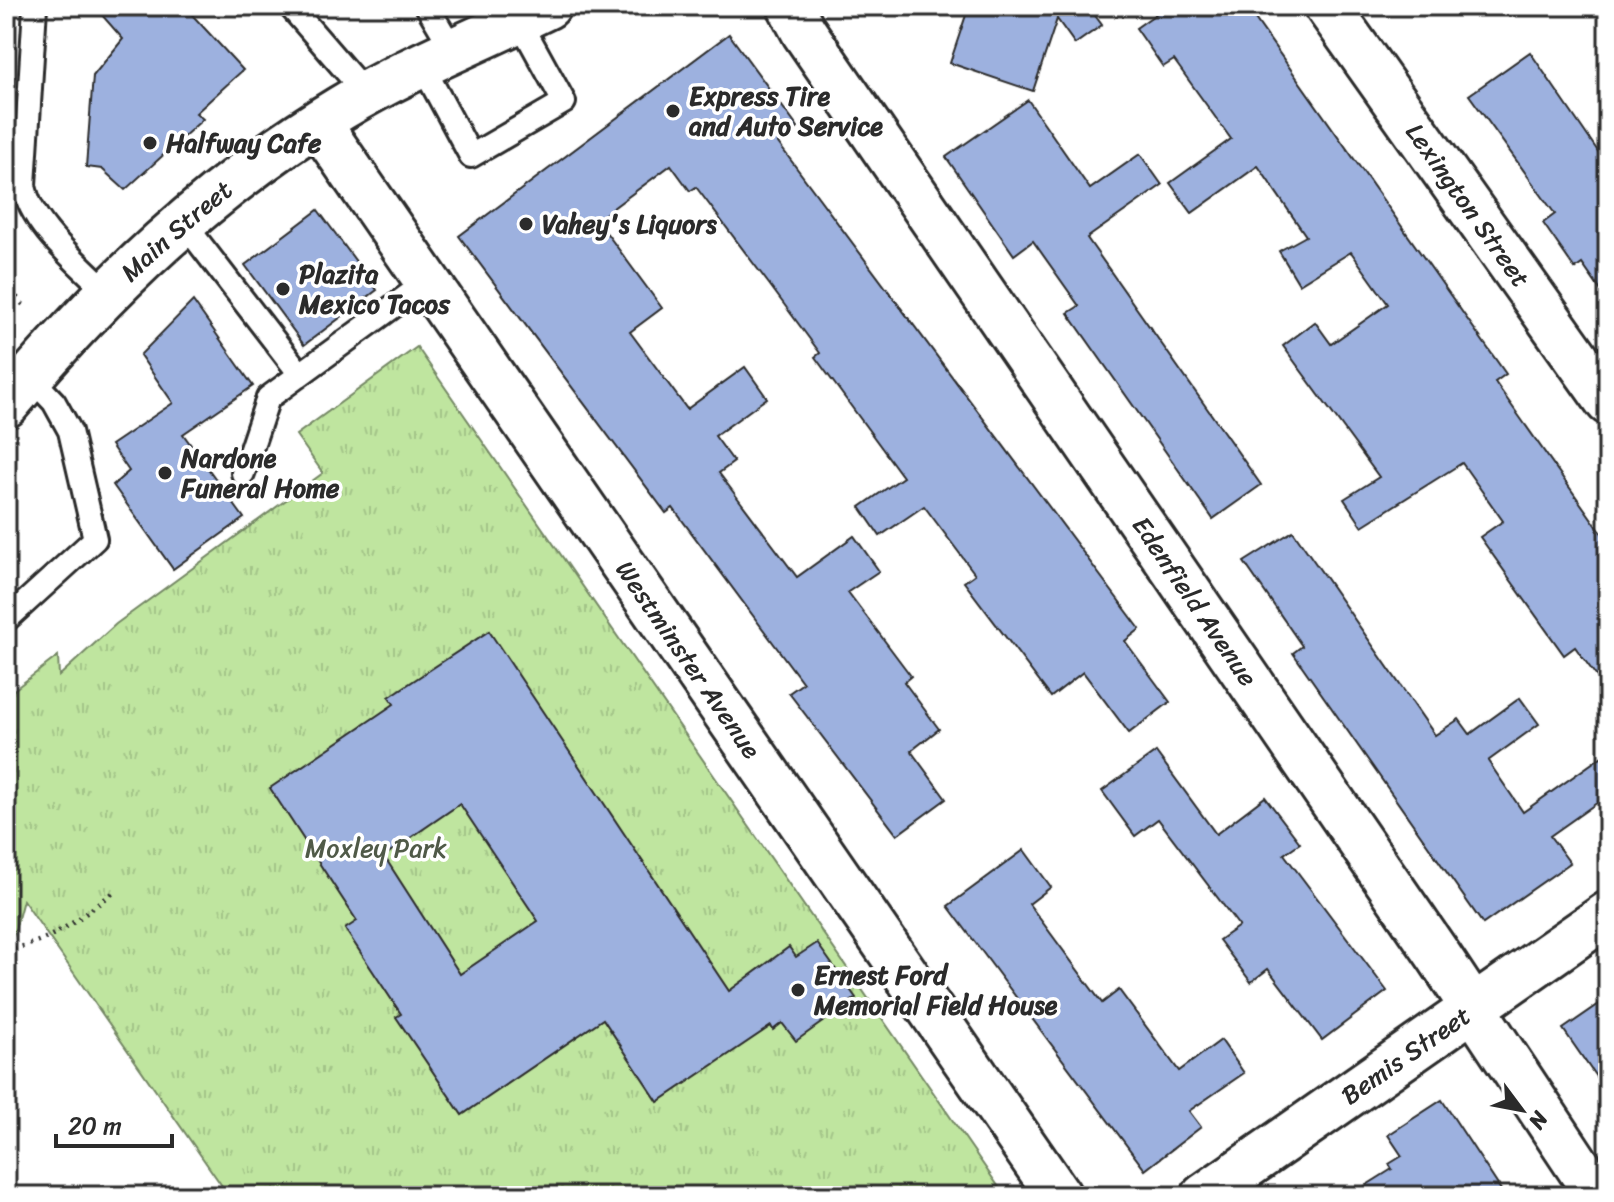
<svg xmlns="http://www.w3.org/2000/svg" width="1614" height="1202" font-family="Sriracha,sans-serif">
	<defs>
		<pattern id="park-tufts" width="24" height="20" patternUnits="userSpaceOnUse" patternTransform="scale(2)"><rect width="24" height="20" fill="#bfe59f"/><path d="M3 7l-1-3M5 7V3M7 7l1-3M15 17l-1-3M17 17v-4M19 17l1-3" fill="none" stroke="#a4c589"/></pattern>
	</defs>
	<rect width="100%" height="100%" fill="#fff"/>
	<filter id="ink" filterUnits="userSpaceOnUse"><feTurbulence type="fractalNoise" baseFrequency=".0125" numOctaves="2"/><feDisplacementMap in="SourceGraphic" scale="16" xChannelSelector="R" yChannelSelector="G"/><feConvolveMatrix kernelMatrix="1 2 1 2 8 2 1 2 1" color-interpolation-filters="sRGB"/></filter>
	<g filter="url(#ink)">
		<path fill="url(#park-tufts)" stroke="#758865" stroke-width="2" d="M 417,347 L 1005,1196 L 229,1196 L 23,900 L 6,963 L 6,696 L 58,656 L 59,676 L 116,624 L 323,473 L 296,435 Z"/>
		<g fill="#9db1df" stroke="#2b2b2b" stroke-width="2" fill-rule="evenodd">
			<path d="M 94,6 L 184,6 L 243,70 L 196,113 L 203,119 L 125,190 L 102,169 L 86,167 L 93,76 L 123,39 Z"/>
			<path d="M 969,6 L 1088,6 L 1102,25 L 1075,44 L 1057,19 L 1033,91 L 950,63 Z"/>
			<path d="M 1167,6 L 1246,6 L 1506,374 L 1495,382 L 1608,542 L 1608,692 L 1575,647 L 1564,655 L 1480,537 L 1503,521 L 1462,463 L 1362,526 L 1344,499 L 1379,477 L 1283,346 L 1315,322 L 1331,344 L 1388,304 L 1351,252 L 1299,284 L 1279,251 L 1306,236 L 1258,166 L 1192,213 L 1170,183 L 1231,139 L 1174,60 L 1163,67 L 1136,28 Z"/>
			<path d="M 729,34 L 798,128 L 778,143 L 1140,629 L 1125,641 L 1170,702 L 1129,733 L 1083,672 L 1051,697 L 964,582 L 975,574 L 924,506 L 880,536 L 860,507 L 903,477 L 815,357 L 820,353 L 769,284 L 696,187 L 690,191 L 671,165 L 597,220 L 662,308 L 630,332 L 687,409 L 745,367 L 767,398 L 715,436 L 734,462 L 719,473 L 797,577 L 854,536 L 879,571 L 848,592 L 911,676 L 904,682 L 939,729 L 911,751 L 946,799 L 897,835 L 789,693 L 803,683 L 673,508 L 666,513 L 459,236 Z"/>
			<path d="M 1530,52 L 1608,166 L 1608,301 L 1582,264 L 1575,269 L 1543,223 L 1555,214 L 1469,95 Z"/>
			<path d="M 1028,100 L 1090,189 L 1140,154 L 1162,185 L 1087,238 L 1261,485 L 1213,519 L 1068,313 L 1079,306 L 1033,241 L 1014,255 L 946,157 Z"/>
			<path d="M 318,210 L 377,290 L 304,345 L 245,265 Z"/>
			<path d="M 193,301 L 253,386 L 183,434 L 244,518 L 173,569 L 113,485 L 129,471 L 111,445 L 173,403 L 140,355 Z"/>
			<path d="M 1293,531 L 1435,735 L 1459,719 L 1470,734 L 1520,698 L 1539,724 L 1488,761 L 1523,812 L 1608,752 L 1608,795 L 1550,836 L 1570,863 L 1483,924 L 1293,653 L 1302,646 L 1244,562 Z"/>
			<path d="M 489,631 L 729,991 L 789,947 L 796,957 L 817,943 L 856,998 L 796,1041 L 782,1023 L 773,1030 L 771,1026 L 658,1102 L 603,1019 L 462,1115 L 396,1017 L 401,1014 L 345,929 L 357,921 L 270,788 L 394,704 L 389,697 ZM 460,804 L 538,921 L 460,974 L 384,856 Z"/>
			<path d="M 1156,752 L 1216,834 L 1265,797 L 1300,843 L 1284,854 L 1387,991 L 1322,1040 L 1268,969 L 1251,982 L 1219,940 L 1239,926 L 1158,819 L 1135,836 L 1102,791 Z"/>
			<path d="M 1024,850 L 1051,887 L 1029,904 L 1102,1003 L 1119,990 L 1179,1071 L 1221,1040 L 1244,1073 L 1189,1111 L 1201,1127 L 1145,1170 L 948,906 Z"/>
			<path d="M 1608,998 L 1608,1094 L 1563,1029 Z"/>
			<path d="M 1442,1100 L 1505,1196 L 1349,1196 L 1392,1169 L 1389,1164 L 1402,1156 L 1388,1135 Z"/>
		</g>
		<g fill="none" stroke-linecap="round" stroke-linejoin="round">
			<g stroke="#2b2b2b" stroke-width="28">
				<g id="service">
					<path d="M 290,6 L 366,94"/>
					<path d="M 427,6 L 453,50"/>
					<path d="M 35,7 L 24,185 C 30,225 79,263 107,292"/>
					<path d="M 422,65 L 471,156 L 564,102 L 519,20"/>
					<path d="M 183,222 L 300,374"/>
					<path d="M 243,473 L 268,398 L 428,281"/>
					<path d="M 6,620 L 95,539 L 70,431 L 54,402 L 30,377"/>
				</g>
			</g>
			<g stroke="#2b2b2b" stroke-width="50">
				<g id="minor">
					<path id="s1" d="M 790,6 L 804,32 L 1438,955 L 1598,1196"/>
					<path id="s2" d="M 318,123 L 1059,1196"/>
					<path id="s3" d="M 1204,1196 L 1608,914"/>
				</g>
			</g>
			<g stroke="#2b2b2b" stroke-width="50">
				<g id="tertiary">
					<path id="s4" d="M 1327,6 L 1608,402"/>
				</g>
			</g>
			<g stroke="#2b2b2b" stroke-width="50">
				<g id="primary">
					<path id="s5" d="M 6,405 C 103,290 211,186 341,108 C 407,68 479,40 548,6"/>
				</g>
			</g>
			<g stroke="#2b2b2b" stroke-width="5" stroke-dasharray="2 6" stroke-linecap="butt">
				<path d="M 6,285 L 26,308"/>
				<path d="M 6,950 C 53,942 75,921 113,893"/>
			</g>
			<use href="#service" stroke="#fff" stroke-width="22"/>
			<use href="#minor" stroke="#fff" stroke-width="44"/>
			<use href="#tertiary" stroke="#fff" stroke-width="44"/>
			<use href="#primary" stroke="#fff" stroke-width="44"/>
		</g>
	</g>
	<g fill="#2b2b2b" stroke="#fff" stroke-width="3">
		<circle cx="673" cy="111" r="8"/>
		<circle cx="150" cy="143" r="8"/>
		<circle cx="526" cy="224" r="8"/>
		<circle cx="283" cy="289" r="8"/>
		<circle cx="165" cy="473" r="8"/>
		<circle cx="798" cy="990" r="8"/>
	</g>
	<g text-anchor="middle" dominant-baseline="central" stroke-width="7" stroke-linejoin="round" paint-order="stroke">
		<g font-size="26" font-weight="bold" fill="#2b2b2b" stroke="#fff" text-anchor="start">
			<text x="689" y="96">Express Tire<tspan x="689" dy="30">and Auto Service</tspan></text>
			<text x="166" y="143">Halfway Cafe</text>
			<text x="542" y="224">Vahey's Liquors</text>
			<text x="299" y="274">Plazita<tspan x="299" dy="30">Mexico Tacos</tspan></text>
			<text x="181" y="458">Nardone<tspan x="181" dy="30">Funeral Home</tspan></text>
			<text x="814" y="975">Ernest Ford<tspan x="814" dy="30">Memorial Field House</tspan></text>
		</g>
		<g font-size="26" fill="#2b2b2b" stroke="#fff">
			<text stroke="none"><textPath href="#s4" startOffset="244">Lexington Street</textPath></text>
			<text stroke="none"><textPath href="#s5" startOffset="244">Main Street</textPath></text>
			<text stroke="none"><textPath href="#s1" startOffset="720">Edenfield Avenue</textPath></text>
			<text stroke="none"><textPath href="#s2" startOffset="652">Westminster Avenue</textPath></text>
			<text stroke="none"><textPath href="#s3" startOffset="246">Bemis Street</textPath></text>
		</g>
		<g font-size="26" fill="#505a48" stroke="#fff">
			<text x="376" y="848">Moxley Park</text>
		</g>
	</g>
	<rect width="1614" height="1202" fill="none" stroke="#fff" stroke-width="32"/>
	<rect x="16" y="16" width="1582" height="1170" fill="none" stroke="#2b2b2b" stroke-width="3" filter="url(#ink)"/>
	<g transform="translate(1522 1110) rotate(122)" stroke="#ffffff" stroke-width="6" paint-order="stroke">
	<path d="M0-6L14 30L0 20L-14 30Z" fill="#2b2b2b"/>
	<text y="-12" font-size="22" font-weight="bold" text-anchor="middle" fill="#2b2b2b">N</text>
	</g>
	<path d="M56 1134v12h116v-12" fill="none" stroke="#2b2b2b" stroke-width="4"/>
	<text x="68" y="1134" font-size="24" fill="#2b2b2b" stroke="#ffffff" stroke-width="6" paint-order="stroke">20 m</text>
</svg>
